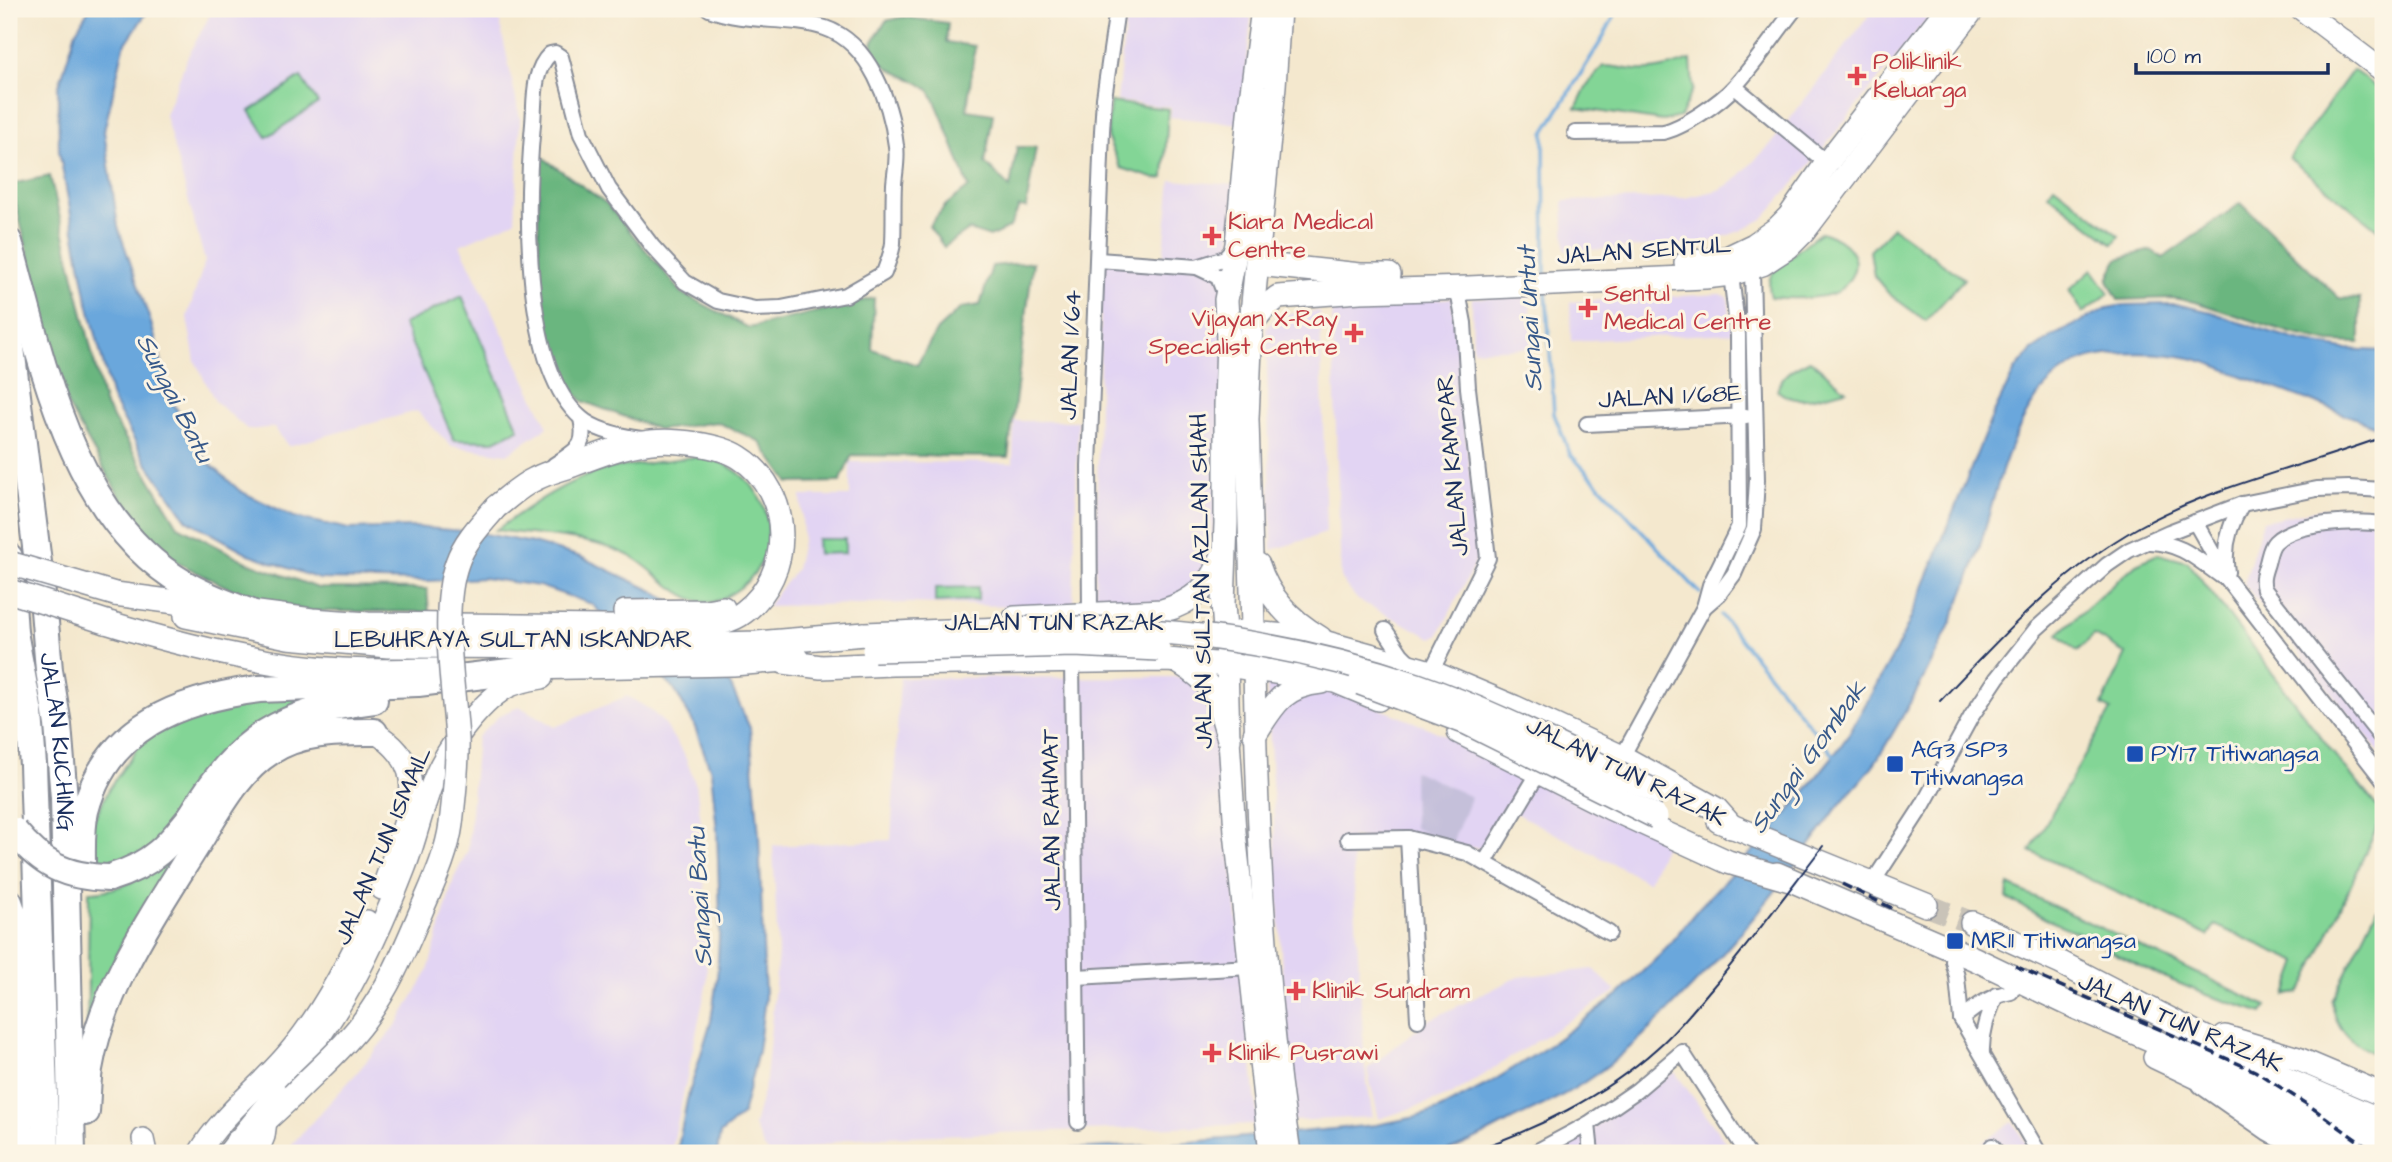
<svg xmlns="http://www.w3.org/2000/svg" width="2392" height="1162" font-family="'Architects Daughter',sans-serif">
	<rect width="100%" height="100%" fill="#fcf5e5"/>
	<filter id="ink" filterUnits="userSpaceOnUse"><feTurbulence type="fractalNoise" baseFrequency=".0143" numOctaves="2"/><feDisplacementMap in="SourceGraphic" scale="14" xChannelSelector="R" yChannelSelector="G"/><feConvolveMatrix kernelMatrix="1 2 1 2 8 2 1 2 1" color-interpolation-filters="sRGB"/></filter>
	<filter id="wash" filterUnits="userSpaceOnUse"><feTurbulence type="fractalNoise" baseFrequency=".00686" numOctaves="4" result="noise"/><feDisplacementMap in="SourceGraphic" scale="28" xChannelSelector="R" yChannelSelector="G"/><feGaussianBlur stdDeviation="1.57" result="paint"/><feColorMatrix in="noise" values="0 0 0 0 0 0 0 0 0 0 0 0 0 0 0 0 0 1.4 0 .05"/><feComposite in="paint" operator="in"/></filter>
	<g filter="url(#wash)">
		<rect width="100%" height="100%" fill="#f4e8ce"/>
		<g fill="#e2d4f3">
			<path d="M 213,9 L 497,9 L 520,119 L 515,221 L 460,245 L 548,427 L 507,454 L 451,446 L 417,411 L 288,446 L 274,427 L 248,430 L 215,401 L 195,361 L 187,317 L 205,261 L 165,115 L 187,58 Z"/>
			<path d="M 1127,9 L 1252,9 L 1241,124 L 1170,117 L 1171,107 L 1117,101 Z"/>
			<path d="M 1874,9 L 1935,9 L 1802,174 L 1763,219 L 1740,231 L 1702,244 L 1565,251 L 1563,201 L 1685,198 L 1719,190 L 1733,182 L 1770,145 Z"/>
			<path d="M 1171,180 L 1234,185 L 1216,555 L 1212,571 L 1162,609 L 1104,609 L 1095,600 L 1102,255 L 1163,260 Z"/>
			<path d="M 1720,294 L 1728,297 L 1732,333 L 1571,341 L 1570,302 Z"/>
			<path d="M 1530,296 L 1533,348 L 1473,350 L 1472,298 Z"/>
			<path d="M 1452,298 L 1478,557 L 1439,634 L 1432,638 L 1358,600 L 1341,580 L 1332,306 Z"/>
			<path d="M 1320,311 L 1326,533 L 1272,550 L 1266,328 L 1278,315 Z"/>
			<path d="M 1014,421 L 1078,421 L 1073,608 L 909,603 L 767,606 L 796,569 L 803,537 L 801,496 L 850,496 L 850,462 L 1013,463 Z"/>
			<path d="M 2364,506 L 2383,511 L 2383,757 L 2244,584 L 2263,521 L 2320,509 Z"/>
			<path d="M 1194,677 L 1218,726 L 1258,1124 L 852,1138 L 790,1153 L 769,1153 L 763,1146 L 754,1126 L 766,1080 L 778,953 L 773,846 L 891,840 L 900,678 Z"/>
			<path d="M 1267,685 L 1316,689 L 1356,699 L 1426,727 L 1518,768 L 1667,841 L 1648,882 L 1504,807 L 1482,848 L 1427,846 L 1351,837 L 1365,1069 L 1373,1117 L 1290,1121 Z"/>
			<path d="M 627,696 L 649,709 L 663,722 L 684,754 L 696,785 L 703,837 L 707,982 L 671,1153 L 289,1153 L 292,1144 L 355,1075 L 398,1023 L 428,971 L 454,878 L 468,850 L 477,737 L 499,716 L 519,706 L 555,727 Z"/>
			<path d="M 1593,969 L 1616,991 L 1451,1095 L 1379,1119 L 1367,1069 L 1429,1020 L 1518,977 Z"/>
			<path d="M 1675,1072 L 1733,1153 L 1549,1153 L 1582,1136 Z"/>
			<path d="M 2013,1122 L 2032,1153 L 1965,1153 Z"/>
		</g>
		<path fill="#c5c0da" d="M 1413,770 L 1471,797 L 1452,843 L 1414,828 Z"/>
		<g fill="#83d596" stroke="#4f827a" stroke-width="2">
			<path d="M 1691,60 L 1693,89 L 1680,117 L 1663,121 L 1576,108 L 1587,85 L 1603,66 C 1615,66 1625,69 1636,70 C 1655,72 1674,65 1691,60 Z"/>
			<path d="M 2353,70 L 2383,92 L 2383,234 L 2289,158 Z"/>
			<path d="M 301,77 L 318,103 L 267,137 L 250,111 Z"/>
			<path d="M 1110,102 L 1168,109 L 1164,178 L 1156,179 L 1121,168 L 1107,137 Z"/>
			<path d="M 2054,186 L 2119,236 L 2113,244 L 2048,194 Z"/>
			<path d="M 1893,227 L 1964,279 L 1926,321 L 1889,294 L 1874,276 L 1870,251 Z"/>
			<path d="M 1822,232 C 1845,240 1865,256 1849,280 C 1844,287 1840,292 1832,294 C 1813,299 1790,299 1771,297 C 1769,290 1768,280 1772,274 C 1776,267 1815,236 1822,232 Z"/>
			<path d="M 2092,269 L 2109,293 L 2083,313 L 2069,290 Z"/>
			<path d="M 462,296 L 519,429 L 494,441 L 454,440 L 403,324 Z"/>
			<path d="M 1810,360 L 1846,390 C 1823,395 1796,408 1777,390 C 1783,372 1794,368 1810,360 Z"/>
			<path d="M 699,457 C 706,458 714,459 720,462 C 772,484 787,550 741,587 C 733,593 722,600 713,602 C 685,607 655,570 632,557 C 594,537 538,536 496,530 C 530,506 566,480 607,469 C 621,465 636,466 650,463 C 667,460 682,458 699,457 Z"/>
			<path d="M 817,539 L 845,539 L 845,553 L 818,554 Z"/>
			<path d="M 2158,554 L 2188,562 L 2333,753 L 2383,814 L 2305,985 L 2299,993 L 2286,995 L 2298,962 L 2215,925 L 2208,936 L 2030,851 L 2111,710 L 2102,705 L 2126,654 L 2094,635 L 2077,651 L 2058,634 L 2136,564 Z"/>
			<path d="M 978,587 L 978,600 L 935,602 L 935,588 Z"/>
			<path d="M 344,693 L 250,729 L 217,755 L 173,829 L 147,851 L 90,873 L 92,823 L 109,789 L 137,748 L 159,728 L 235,701 Z"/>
			<path d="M 190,846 C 167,877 137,909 121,945 C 105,980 97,1018 87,1055 L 89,892 C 125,892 161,867 190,846 Z"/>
			<path d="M 2009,885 L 2267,1006 L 2263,1013 L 2210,996 L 2156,974 L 2116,954 L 2086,936 L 2046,919 L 2007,898 Z"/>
			<path d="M 2377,909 L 2383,912 L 2383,1060 C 2356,1043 2336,1036 2332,1001 Z"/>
		</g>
		<g fill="#6ab67f" stroke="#42726e" stroke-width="2">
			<path d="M 903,17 L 948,23 L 946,42 L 975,46 L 967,110 L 993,114 L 985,163 L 1010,188 L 1017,147 L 1036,147 L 1026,208 L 1019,207 L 1010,227 L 990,237 L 969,230 L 944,247 L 929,226 L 946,205 L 969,187 C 963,172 936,97 929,90 C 909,72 878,75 872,43 L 886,21 Z"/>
			<path d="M 538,154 L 607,204 L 682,293 L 749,328 L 874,298 L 872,349 L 917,365 L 937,330 L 961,308 L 980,305 L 992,266 L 1033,262 L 1008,457 L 852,455 L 840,482 L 789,483 L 759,441 L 717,422 L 660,430 L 582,401 L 555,368 L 539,290 Z"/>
			<path d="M 50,176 L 104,403 L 178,526 L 247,562 L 318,588 L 427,589 L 429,612 L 306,611 L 235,591 L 178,563 L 136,525 L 64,399 L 11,184 Z"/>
			<path d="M 2241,203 L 2339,298 L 2360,299 L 2360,343 L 2330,342 L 2291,333 L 2195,302 L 2172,298 L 2118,300 L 2108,280 L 2117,259 L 2151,250 L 2163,258 Z"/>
		</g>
		<g fill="#6aa7dc" stroke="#426b9d" stroke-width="2">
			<path d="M 89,9 L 149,9 L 124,46 L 104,131 L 118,227 L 151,323 L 172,401 L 208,462 L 240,491 L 294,517 L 349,529 L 414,527 L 474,532 L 533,543 L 581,557 L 653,591 L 673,603 L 731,686 L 750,728 L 759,836 L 765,998 L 758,1051 L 742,1115 L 720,1134 L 717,1153 L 677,1153 L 687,1100 L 711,1021 L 717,979 L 720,919 L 717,831 L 711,771 L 693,722 L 674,689 L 592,604 L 539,586 L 484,578 L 429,581 L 319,579 L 249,554 L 187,520 L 146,462 L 112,399 L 86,295 L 59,151 L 58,89 L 76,31 Z"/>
			<path d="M 2175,304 L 2212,312 L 2238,322 L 2301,341 L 2344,349 L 2383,351 L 2383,383 L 2379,388 L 2383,396 L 2383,429 C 2336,411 2289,392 2242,376 C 2225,370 2208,361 2190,358 C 2164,352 2113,351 2087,359 C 2014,383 1998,492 1977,555 C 1971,574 1964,594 1955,613 C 1933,663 1906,712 1878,758 C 1866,778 1847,793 1834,812 C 1787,879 1735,944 1677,1002 C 1650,1030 1621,1058 1589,1079 C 1565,1096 1537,1108 1510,1121 C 1488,1133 1466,1145 1442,1153 L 898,1153 L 944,1149 L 1047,1150 L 1158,1145 L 1376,1125 L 1416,1117 L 1438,1110 L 1488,1084 L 1544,1049 L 1619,994 L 1661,954 L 1698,909 L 1781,821 L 1834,755 L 1847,737 L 1895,652 L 1907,627 L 1990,421 L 2015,370 L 2031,351 L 2053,336 L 2107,308 L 2124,305 Z"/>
		</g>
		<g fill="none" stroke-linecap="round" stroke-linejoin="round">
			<g stroke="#6aa7dc" stroke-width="3.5">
				<path d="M 1545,277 L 1544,133 L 1601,41 L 1618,9"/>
				<path d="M 1546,291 L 1554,414 L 1570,454 L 1700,593"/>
				<path d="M 1721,615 L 1836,758"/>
			</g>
		</g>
	</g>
	<g filter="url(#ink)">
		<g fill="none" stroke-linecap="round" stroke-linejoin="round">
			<path stroke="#c9c3b8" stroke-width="23" stroke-dasharray="23 11" stroke-linecap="butt" d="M 1926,905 L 1972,923"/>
			<g stroke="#888c96" stroke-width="18">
				<g id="street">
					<path d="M 1735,87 L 1827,163"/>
					<path d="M 1575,133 L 1663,132 C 1683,128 1721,102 1735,86 C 1757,62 1775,34 1795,9"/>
					<path d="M 1098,260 L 1197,267 L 1218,277 L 1225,295"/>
					<path d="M 1197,267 L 1225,258 L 1235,247"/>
					<path d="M 1587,424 L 1746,416"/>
					<path d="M 641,439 C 621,436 596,431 581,418 C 521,366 526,198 533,124 C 535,101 532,71 550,54 L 555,53 L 561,57 L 581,134 L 609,189 L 652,246 L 685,282 L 718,301 L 755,309 L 781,308 L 846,295 L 884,273 C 887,264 892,253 893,243 C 894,223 893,203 894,184 C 895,172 898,158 896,146 C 891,103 870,43 825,28 C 789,16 747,24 709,9"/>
					<path d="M 554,465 C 577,449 587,448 581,418"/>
					<path d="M 2195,522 L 2228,580 L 2383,780"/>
					<path d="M 2383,524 C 2356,520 2295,522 2275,542 C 2270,547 2269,556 2267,563 C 2264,573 2261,579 2264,589 L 2383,740"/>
					<path d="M 2150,542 C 2183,544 2195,558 2221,576"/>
					<path d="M 2227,572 C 2223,547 2229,525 2242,504"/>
					<path d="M 1704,607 L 1719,594 L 1734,574 L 1754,529 L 1757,480 L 1752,269"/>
					<path d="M 1090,615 L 1089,466 L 1102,131 L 1104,98 L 1117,9"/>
					<path d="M 1385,630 L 1401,654 L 1412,665"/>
					<path d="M 1072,662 L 1078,1122"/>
					<path d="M 1431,672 L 1488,558 L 1468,388 L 1464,323 L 1459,297 L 1449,288"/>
					<path d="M 1622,757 L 1704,607 L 1710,585 L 1739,526 L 1738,335 L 1731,274"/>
					<path d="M 1408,838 L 1418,1020"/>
					<path d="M 1348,839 L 1408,838 L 1467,853 L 1609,933"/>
					<path d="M 1485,862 L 1539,772"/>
					<path d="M 1873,882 L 1923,805 L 1971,717 L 1997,678 L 2036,629 L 2107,565 L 2129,550 L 2169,532 L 2242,504 L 2317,489 L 2349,488 L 2383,490"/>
					<path d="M 1953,961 L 1957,977 L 1961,1019 L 2039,1153"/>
					<path d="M 1077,977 L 1250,967"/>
					<path d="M 1961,1019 C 1977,1006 1990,996 2011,992"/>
					<path d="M 1982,1054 C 1981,1032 1988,1015 1996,995"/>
					<path d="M 1588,1124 L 1591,1153"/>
					<path d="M 1992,1146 L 1997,1153"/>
					<path d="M 1534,1153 L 1588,1124 L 1636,1091 L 1682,1052 L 1747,1153"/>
				</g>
			</g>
			<g stroke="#888c96" stroke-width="24">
				<g id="secondary">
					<path d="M 2301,9 L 2383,71"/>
					<path d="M 1227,665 L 1229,739 L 1235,832 L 1270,1153"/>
					<path d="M 1254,668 C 1257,830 1265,993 1290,1153"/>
					<path d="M 374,732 C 423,761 414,797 398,842 C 393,858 388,874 382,889"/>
					<path d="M 143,1139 L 146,1153"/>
					<path d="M 199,1153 C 222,1114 260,1087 289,1052 C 319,1016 347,965 367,921"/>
					<path d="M 228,1153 C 268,1103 310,1056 343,1000 C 367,959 387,914 404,870 C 416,840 422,808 434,779 C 446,749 478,705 506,688 C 517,682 529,680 542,678"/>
				</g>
			</g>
			<g stroke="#888c96" stroke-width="26">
				<g id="primary">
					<path d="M 1686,263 L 1727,258 L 1754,245 L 1778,228 L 1789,217 L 1827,163 L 1947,9"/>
					<path d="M 1257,264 L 1360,275 L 1389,275"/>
					<path d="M 1251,324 L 1264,308 L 1278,297 L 1360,291 L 1468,288 L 1705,277 L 1731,274 L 1762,264 L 1788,247 L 1804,231 L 1973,9"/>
					<path d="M 1258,565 C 1268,597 1291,621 1320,638"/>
					<path d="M 115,594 L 312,620 L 368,624 L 688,628 C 706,625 729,624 744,612 C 794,575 794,491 739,457 C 720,445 674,439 651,442 C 623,445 596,456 570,466 C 558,470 546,473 535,479 C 520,486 509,497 496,507"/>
					<path d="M 625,612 L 706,611 L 723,608"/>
					<path d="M 186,616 L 288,637 L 388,646 L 619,647 L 757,643 L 865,634"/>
					<path d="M 1015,618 L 1162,611 C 1191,603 1213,585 1222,557"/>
					<path d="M 106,622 C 181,645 264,666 342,670 C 374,672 406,670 438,670"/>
					<path d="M 1241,632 L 1309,638 L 1431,672 L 1514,707 L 1622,757 L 1716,809 L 1732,827"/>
					<path d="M 1227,657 L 1223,604 L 1226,523 L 1226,405 L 1228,338 L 1226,300 L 1237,244 L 1249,114 L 1263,9"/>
					<path d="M 784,662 L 821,667 L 892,664 L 1167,660 L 1227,665 L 1335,681 L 1378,699"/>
					<path d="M 1254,662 L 1247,419 L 1251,324 L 1274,86 L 1279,9"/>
					<path d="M 1180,663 C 1218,686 1217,699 1229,739"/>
					<path d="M 525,668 L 733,664 L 798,659"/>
					<path d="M 1459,732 L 1610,808 L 1728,862 L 1790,880"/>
					<path d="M 1255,734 C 1274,704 1283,686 1321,682"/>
					<path d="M 1719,821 L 1926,905"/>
					<path d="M 1777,874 L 1975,959 L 2075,1007 L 2383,1139"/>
					<path d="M 1972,923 L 2061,963 L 2283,1078 L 2383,1121"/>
					<path d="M 2225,1037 L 2298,1059 L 2383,1095"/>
					<path d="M 2155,1057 L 2272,1113 L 2363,1153"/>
					<path d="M 237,1142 L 265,1121 L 293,1095"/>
					<path d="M 256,1153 L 263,1136 L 265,1121"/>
				</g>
			</g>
			<g stroke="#888c96" stroke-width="30">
				<g id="highway">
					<path d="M 9,242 C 41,359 71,518 185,584 C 205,596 228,604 249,612"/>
					<path id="s1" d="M 9,332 L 44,610 L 49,670 L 58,725 L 64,798 L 72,1153"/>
					<path d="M 9,557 L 14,632 L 29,713 L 33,765 L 46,1153"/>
					<path d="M 190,818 C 240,736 280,712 374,700"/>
					<path d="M 82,865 C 82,848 81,829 85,811 C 107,726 180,699 259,689 L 418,683 L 541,668"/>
					<path d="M 109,878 C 156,864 171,842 200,805"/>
					<path d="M 9,902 L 18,928 L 21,948 L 19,1106 L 21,1153"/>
					<path d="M 2205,1082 L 2271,1128 L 2315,1153"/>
					<path d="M 86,1112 C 87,1098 87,1083 89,1069 C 103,987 153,915 196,846 C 217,813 237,772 271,751 C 301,731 339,732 374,732"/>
				</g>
			</g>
			<use href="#street" stroke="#fff" stroke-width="14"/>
			<use href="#secondary" stroke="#fff" stroke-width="21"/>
			<use href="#primary" stroke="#fff" stroke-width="23"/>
			<use href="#highway" stroke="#fff" stroke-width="26"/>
			<g stroke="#1b2f5e" stroke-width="2">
				<path d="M 1940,701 C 2002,636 2060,571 2139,527 C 2215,485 2302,467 2383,437"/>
				<path d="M 1466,1153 C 1534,1131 1604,1096 1657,1048 C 1677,1031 1694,1009 1711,989 C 1750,943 1786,894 1823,846"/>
			</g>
			<g stroke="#1b2f5e" stroke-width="3.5" stroke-dasharray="10 5" stroke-linecap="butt">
				<path d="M 1842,884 L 1896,910"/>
				<path d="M 2015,966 L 2255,1071 L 2314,1109 L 2375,1153"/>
			</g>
			<g stroke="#888c96" stroke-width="26" stroke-linecap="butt">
				<g id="primary-bridge">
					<path d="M 9,563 L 115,594"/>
					<path d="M 9,591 L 106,622"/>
					<path d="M 865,634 C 933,632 1000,628 1067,628 C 1185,628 1305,647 1417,685 C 1498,713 1581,757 1659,793"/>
					<path d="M 874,650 L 1074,645 L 1158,649"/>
					<path d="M 1360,683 L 1467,723 L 1656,817"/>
					<path d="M 293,1095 C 316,1071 343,1049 363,1022 C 389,988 405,949 422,909 C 434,881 447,854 451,824 C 454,798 458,764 457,739 C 454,689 440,610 457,563 C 464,542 481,524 496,507"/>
				</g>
			</g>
			<g stroke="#888c96" stroke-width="30" stroke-linecap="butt">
				<path id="highway-bridge" d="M 14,831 C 42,865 65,877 109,878"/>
			</g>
			<use href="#primary-bridge" stroke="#fff" stroke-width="23"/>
			<use href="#highway-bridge" stroke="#fff" stroke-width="26"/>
		</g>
	</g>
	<g fill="#e0444e" stroke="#fcf5e5" stroke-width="2.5">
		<path d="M1853.5 65.5h7v7h7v7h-7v7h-7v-7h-7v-7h7z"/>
		<path d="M1208.5 225.5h7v7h7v7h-7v7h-7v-7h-7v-7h7z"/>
		<path d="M1584.5 297.5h7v7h7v7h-7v7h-7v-7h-7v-7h7z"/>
		<path d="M1350.5 322.5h7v7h7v7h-7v7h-7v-7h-7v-7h7z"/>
		<path d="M1292.5 980.5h7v7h7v7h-7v7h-7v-7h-7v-7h7z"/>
		<path d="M1208.5 1042.5h7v7h7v7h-7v7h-7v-7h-7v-7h7z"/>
	</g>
	<g fill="#1a4fb4" stroke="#fcf5e5" stroke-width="2.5">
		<rect x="2126" y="745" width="18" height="18" rx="3.5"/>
		<rect x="1886" y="755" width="18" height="18" rx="3.5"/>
		<rect x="1946" y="932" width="18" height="18" rx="3.5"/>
	</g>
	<g text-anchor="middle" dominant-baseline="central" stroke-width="6" stroke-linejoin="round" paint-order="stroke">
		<g font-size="24" fill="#be3a42" stroke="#fcf5e5" text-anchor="start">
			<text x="1873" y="62">Poliklinik<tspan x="1873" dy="28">Keluarga</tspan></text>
			<text x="1228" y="222">Kiara Medical<tspan x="1228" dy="28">Centre</tspan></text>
			<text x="1604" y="294">Sentul<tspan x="1604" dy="28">Medical Centre</tspan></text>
			<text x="1338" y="319" text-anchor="end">Vijayan X-Ray<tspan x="1338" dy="28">Specialist Centre</tspan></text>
			<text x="1312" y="991">Klinik Sundram</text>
			<text x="1228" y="1053">Klinik Pusrawi</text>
		</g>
		<g font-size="24" fill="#1b2f5e" stroke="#fcf5e5">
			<text transform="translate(1644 251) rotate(-4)">JALAN SENTUL</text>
			<text transform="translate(1071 355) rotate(-88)">JALAN 1/64</text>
			<text transform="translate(1670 397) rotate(-3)">JALAN 1/68E</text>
			<text transform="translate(1453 465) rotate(-95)">JALAN KAMPAR</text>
			<text transform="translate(1202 581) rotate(-91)">JALAN SULTAN AZLAN SHAH</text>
			<text x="1054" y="623">JALAN TUN RAZAK</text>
			<text x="513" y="640">LEBUHRAYA SULTAN ISKANDAR</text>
			<text stroke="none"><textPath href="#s1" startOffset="413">JALAN KUCHING</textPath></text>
			<text transform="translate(1626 772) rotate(26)">JALAN TUN RAZAK</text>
			<text transform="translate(1052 820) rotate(-91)">JALAN RAHMAT</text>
			<text transform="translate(383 846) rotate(-67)">JALAN TUN ISMAIL</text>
			<text transform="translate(2180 1023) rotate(23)">JALAN TUN RAZAK</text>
		</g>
		<g font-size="24" fill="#164399" stroke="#fcf5e5" text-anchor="start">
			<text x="1911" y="750">AG3 SP3<tspan x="1911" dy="28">Titiwangsa</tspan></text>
			<text x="2151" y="754">PY17 Titiwangsa</text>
			<text x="1971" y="941">MR11 Titiwangsa</text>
		</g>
		<g font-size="26" font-style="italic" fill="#37598a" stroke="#fcf5e5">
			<text transform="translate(1530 319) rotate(-93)">Sungai Untut</text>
			<text transform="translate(175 398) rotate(63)">Sungai Batu</text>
			<text transform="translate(1808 757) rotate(-54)">Sungai Gombak</text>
			<text transform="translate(700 897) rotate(-93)">Sungai Batu</text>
		</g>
	</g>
	<rect width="2392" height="1162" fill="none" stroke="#fcf5e5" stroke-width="35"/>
	<path d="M2136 63v10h192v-10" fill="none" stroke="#1b2f5e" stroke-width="3.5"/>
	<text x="2147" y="63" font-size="21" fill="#1b2f5e" stroke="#fcf5e5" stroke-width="5" paint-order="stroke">100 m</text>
</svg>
